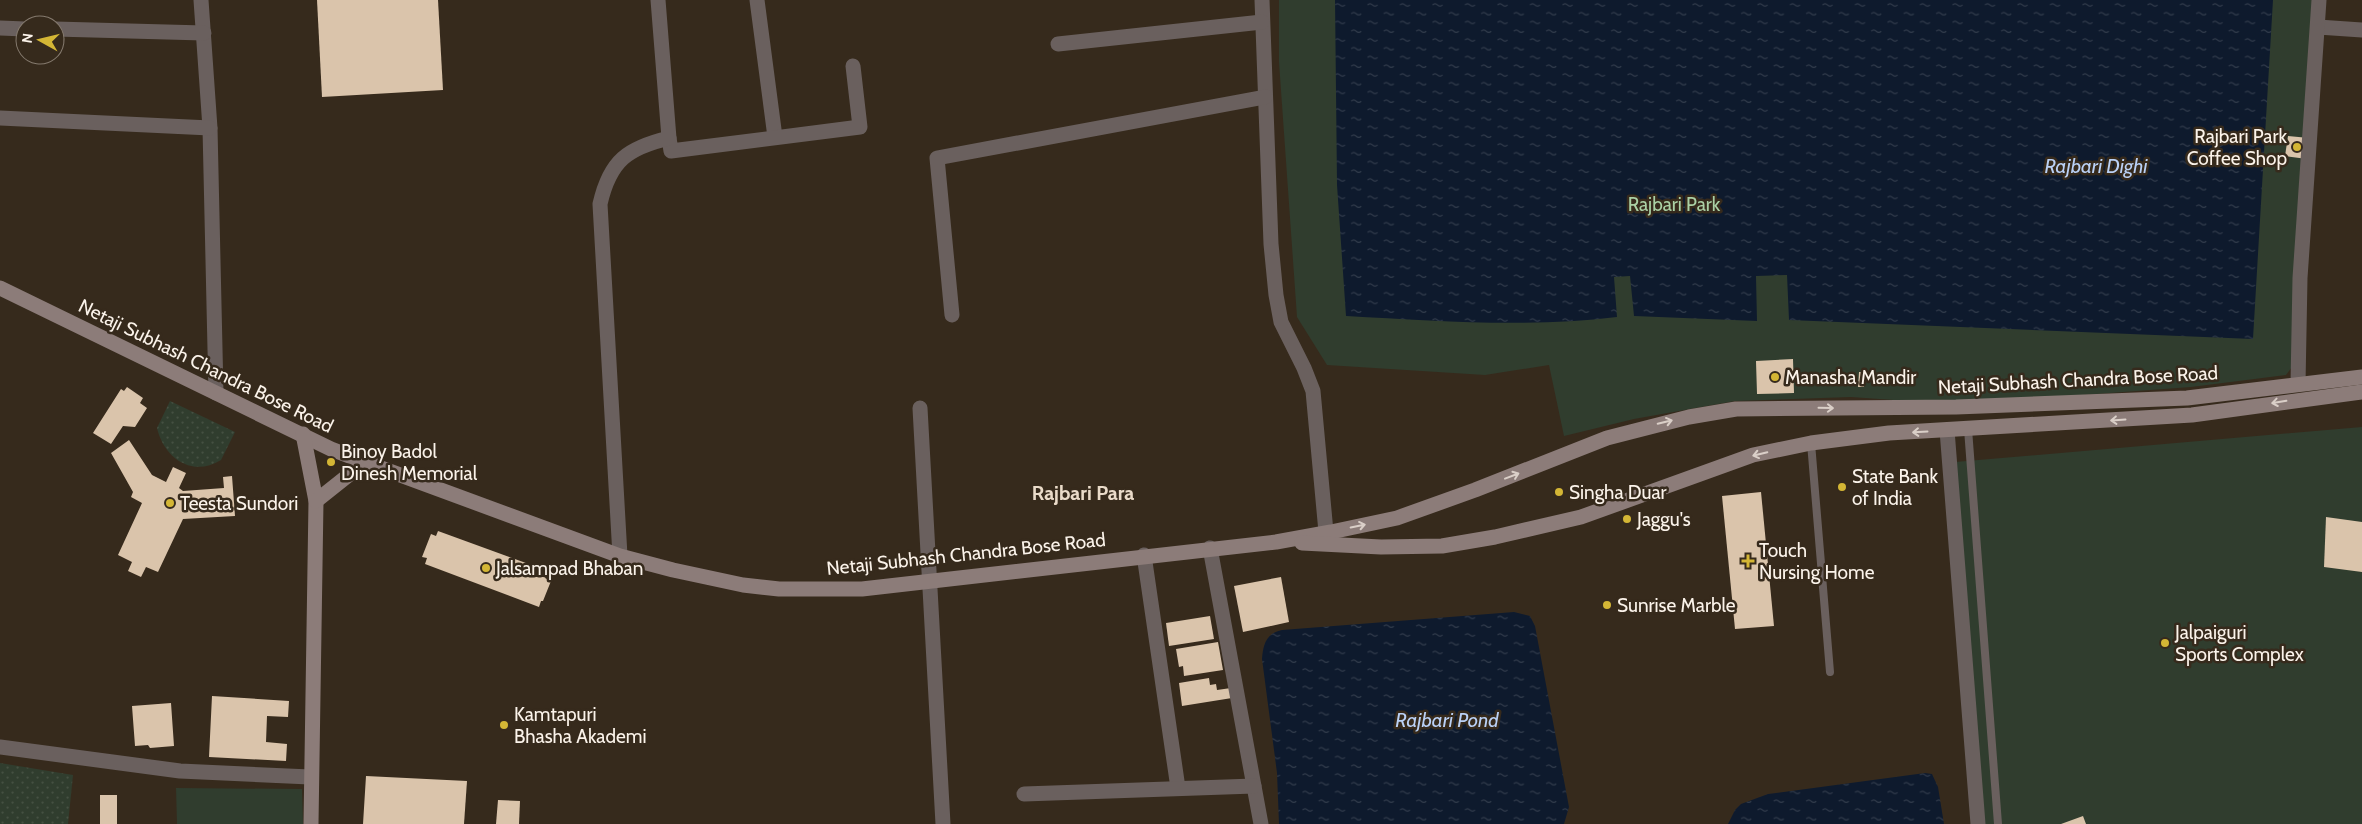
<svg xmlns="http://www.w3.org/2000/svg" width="2362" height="824" font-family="Cabin,sans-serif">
	<defs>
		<pattern id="garden-dots" width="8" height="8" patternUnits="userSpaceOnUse" patternTransform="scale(1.25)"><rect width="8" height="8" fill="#303d2e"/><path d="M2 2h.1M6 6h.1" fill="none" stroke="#455042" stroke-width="1.8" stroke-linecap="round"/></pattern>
		<pattern id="water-ripples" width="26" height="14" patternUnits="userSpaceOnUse" patternTransform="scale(1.25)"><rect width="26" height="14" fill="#0e1a2d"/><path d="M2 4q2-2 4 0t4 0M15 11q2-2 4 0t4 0" fill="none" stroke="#323c4c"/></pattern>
	</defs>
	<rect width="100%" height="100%" fill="#362a1c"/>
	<g fill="#303d2e">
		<path d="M 1279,0 L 2318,0 L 2292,367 L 2286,375 L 2191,387 L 2015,400 L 1894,400 L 1851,397 L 1735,401 L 1634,419 L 1564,436 L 1549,365 L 1485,375 L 1327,365 L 1297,317 L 1279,62 Z"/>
		<path d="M 2362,427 L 2362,824 L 1982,824 L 1955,462 Z"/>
		<path d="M 176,788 L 302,789 L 303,824 L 177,824 Z"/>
	</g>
	<g fill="url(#garden-dots)">
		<path d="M 170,401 L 235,432 L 221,460 C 192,478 164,458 157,428 Z"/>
		<path d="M 0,763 L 73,775 L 68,824 L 0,824 Z"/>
	</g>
	<g fill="url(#water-ripples)">
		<path d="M 1335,0 L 2273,0 L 2253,339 L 1789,320 L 1787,275 L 1756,276 L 1757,321 L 1634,316 L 1630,276 L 1614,277 L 1617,317 C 1527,328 1437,321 1346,316 L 1337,185 Z"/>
		<path d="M 1514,612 L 1530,616 L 1535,626 L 1569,807 L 1564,824 L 1279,824 L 1277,773 L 1262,659 C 1263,645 1266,633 1282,630 Z"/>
		<path d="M 1925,773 L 1932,774 L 1938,787 L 1944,824 L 1728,824 L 1735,810 L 1741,804 L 1768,794 Z"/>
	</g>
	<g fill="#dac4ab">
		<path d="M 317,0 L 438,0 L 443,90 L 322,97 Z"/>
		<path d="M 2288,136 L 2309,138 L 2307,159 L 2285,156 Z"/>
		<path d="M 1793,359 L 1794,393 L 1757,394 L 1756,361 Z"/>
		<path d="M 1859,372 L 1865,372 L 1864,387 L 1858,387 Z"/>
		<path d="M 127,387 L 143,398 L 140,403 L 147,408 L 135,427 L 123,426 L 111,444 L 93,433 L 121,389 L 124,391 Z"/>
		<path d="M 129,440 L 152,475 L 166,482 L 173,467 L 186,473 L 179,488 L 183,491 L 224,488 L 223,477 L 232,476 L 235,516 L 183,519 L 158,572 L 146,567 L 141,577 L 128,571 L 132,562 L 118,555 L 142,503 L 131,497 L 133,492 L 111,453 Z"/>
		<path d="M 1761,492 L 1774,626 L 1735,629 L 1722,496 Z"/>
		<path d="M 2326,517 L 2362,522 L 2362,572 L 2324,567 Z"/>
		<path d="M 438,531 L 548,571 L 545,578 L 551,581 L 543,601 L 541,601 L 539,607 L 425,564 L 427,558 L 422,557 L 431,534 L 436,536 Z"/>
		<path d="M 1281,577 L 1289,622 L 1243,632 L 1234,586 Z"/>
		<path d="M 1210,616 L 1214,639 L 1169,646 L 1166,623 Z"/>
		<path d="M 1218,642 L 1223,670 L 1184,676 L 1183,666 L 1179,667 L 1176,649 Z"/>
		<path d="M 1209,678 L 1210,685 L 1216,684 L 1217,690 L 1231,688 L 1232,698 L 1182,706 L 1179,683 Z"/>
		<path d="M 212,696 L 289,701 L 288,717 L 267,716 L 266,742 L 287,744 L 286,761 L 209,757 Z"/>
		<path d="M 171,703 L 174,746 L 150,748 L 148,745 L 135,746 L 132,706 Z"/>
		<path d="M 366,776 L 467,781 L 464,824 L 363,824 Z"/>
		<rect x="100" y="795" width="17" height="29"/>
		<path d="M 498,800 L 520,801 L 519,824 L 496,824 Z"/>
		<path d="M 2083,816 L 2086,824 L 2061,824 Z"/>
	</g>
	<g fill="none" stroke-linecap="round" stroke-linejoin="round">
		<g stroke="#6a605e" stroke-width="8">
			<path d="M 1968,429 L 1998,824"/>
			<path d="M 1811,443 L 1830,672"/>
		</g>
		<g stroke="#6a605e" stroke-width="15">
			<path d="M 201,0 L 210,128 L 216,393"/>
			<path d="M 757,0 L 775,137"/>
			<path d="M 1262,0 L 1271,244 L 1276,295 L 1281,322 L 1304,368 L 1313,391 L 1326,532"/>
			<path d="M 2318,27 L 2362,30"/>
			<path d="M 0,28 L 25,29"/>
			<path d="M 55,29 L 204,33"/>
			<path d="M 1058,44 L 1262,22"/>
			<path d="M 0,118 L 210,128"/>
			<path d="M 669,138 L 671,151 L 860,127 L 853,66"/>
			<path d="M 952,315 L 937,158 L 1265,97"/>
			<path d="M 2298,384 L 2300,278 L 2319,0"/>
			<path d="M 920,408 L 943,824"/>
			<path d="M 1947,430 L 1978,824"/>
			<path d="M 1210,548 L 1261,824"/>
			<path d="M 1144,555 L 1178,788"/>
			<path d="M 620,556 L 600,204 C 610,160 628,148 669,138 L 658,0"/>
			<path d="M 0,747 L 180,771 L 310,777"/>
			<path d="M 1024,794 L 1254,786"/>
		</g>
		<g stroke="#8c7c79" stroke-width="15">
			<path d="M 0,288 L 331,449 L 365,462 L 620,556 L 673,570 L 743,585 L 779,589 L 862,589 L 1276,542 L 1331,532 L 1397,518 L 1475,490 L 1607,438 L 1689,417 L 1736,409 L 1956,407 L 2187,398 L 2362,377"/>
			<path d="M 303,434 L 316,501 L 311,824"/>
			<path d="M 316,501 L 365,462"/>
			<path d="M 1302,543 L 1381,547 L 1442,546 L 1495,537 L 1581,517 L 1753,455 L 1811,443 L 1889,433 L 2192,415 L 2362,392"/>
		</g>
	</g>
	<defs><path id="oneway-shaft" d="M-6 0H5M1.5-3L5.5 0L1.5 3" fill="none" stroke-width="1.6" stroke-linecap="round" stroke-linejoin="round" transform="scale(1.25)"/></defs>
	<g stroke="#dacfc8">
		<use href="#oneway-shaft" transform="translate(2279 402) rotate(171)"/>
		<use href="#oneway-shaft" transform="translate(1826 408) rotate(1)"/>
		<use href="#oneway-shaft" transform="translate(2118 420) rotate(176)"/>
		<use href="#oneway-shaft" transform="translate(1665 422) rotate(-13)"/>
		<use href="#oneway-shaft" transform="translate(1920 432) rotate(177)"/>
		<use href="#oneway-shaft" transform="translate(1760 454) rotate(167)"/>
		<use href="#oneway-shaft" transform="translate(1512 476) rotate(-21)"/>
		<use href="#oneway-shaft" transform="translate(1358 526) rotate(-12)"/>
	</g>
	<g fill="#d4b635" stroke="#362a1c" stroke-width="2">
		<circle cx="2297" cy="147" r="5"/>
		<circle cx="1775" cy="377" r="5"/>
		<circle cx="331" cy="462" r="5"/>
		<circle cx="1842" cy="487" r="5"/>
		<circle cx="1559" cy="492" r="5"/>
		<circle cx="170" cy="503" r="5"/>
		<circle cx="1627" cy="519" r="5"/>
		<path d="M1745.5 553.5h5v5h5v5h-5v5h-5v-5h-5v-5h5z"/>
		<circle cx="486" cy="568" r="5"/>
		<circle cx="1607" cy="605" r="5"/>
		<circle cx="2165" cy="643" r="5"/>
		<circle cx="504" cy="725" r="5"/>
	</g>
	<g text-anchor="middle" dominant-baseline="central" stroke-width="5" stroke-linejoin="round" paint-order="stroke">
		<g font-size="19" fill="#fbf3ea" stroke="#362a1c" text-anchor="start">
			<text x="2287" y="136" text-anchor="end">Rajbari Park<tspan x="2287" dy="22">Coffee Shop</tspan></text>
			<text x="1785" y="377">Manasha Mandir</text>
			<text x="341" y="451">Binoy Badol<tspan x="341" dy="22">Dinesh Memorial</tspan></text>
			<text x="1852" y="476">State Bank<tspan x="1852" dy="22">of India</tspan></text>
			<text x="1569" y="492">Singha Duar</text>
			<text x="180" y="503">Teesta Sundori</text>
			<text x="1637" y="519">Jaggu's</text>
			<text x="1759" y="550">Touch<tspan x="1759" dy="22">Nursing Home</tspan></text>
			<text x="496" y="568">Jalsampad Bhaban</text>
			<text x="1617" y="605">Sunrise Marble</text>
			<text x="2175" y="632">Jalpaiguri<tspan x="2175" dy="22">Sports Complex</tspan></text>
			<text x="514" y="714">Kamtapuri<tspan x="514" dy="22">Bhasha Akademi</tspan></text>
		</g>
		<g font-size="19" fill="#aad0a5" stroke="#362a1c">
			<text x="1674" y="204">Rajbari Park</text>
		</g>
		<g font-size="19" fill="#fbf3ea" stroke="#362a1c">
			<text transform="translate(206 366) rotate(26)">Netaji Subhash Chandra Bose Road</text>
			<text transform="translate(2078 380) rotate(-3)">Netaji Subhash Chandra Bose Road</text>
			<text transform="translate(966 554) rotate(-6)">Netaji Subhash Chandra Bose Road</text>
		</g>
		<g font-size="20" font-style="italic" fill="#bad1f6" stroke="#362a1c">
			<text x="2096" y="166">Rajbari Dighi</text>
			<text x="1447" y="720">Rajbari Pond</text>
		</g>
		<g font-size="20" font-weight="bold" fill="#eadbc9" stroke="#362a1c">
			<text x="1083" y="493">Rajbari Para</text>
		</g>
	</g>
	<g transform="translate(40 40) rotate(278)"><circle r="24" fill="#362a1c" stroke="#857a6e"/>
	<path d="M0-4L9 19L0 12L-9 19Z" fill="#d4b635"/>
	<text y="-8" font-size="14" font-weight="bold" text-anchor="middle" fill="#fbf3ea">N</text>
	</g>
</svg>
